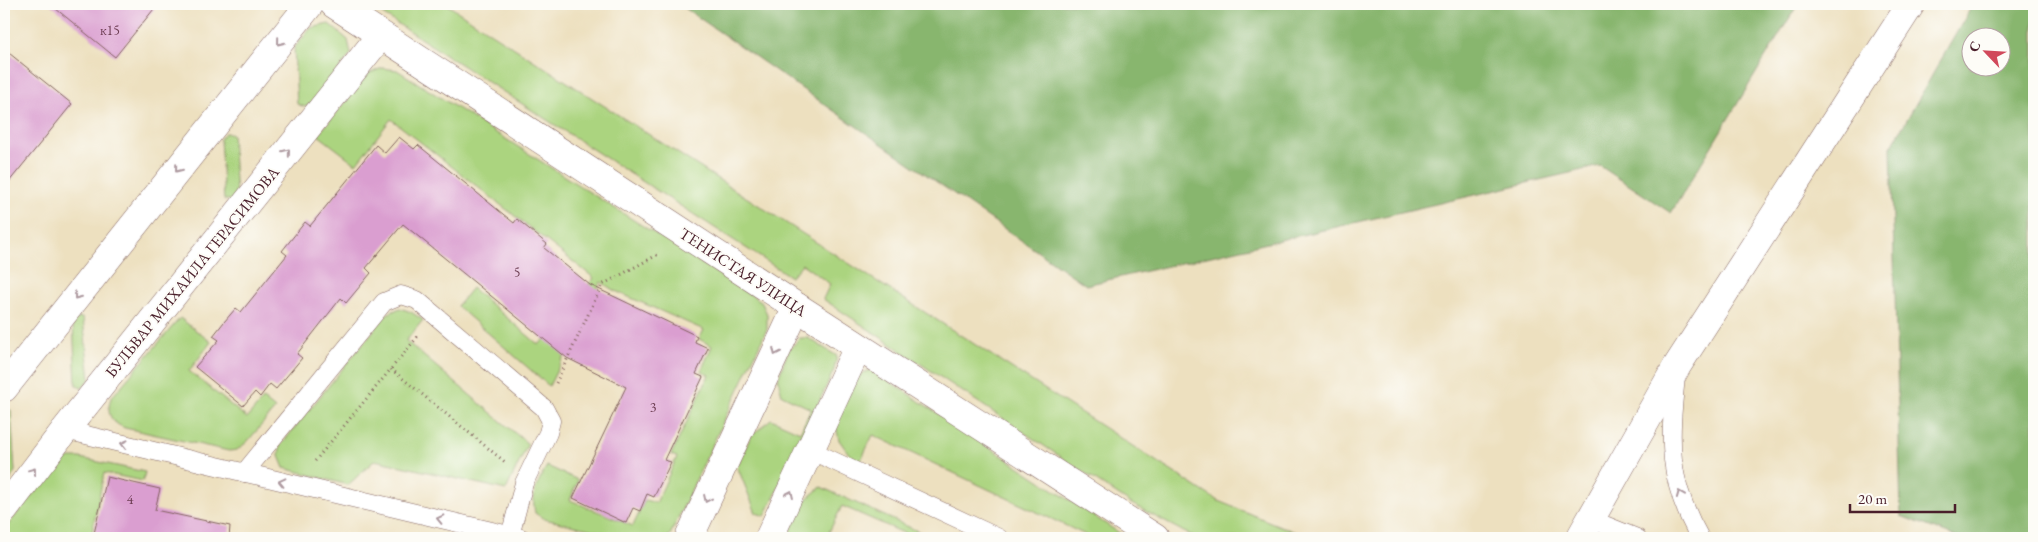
<svg xmlns="http://www.w3.org/2000/svg" width="2038" height="542" font-family="'EB Garamond',serif">
	<rect width="100%" height="100%" fill="#fdfcf7"/>
	<filter id="ink" filterUnits="userSpaceOnUse"><feTurbulence type="fractalNoise" baseFrequency=".02" numOctaves="2"/><feDisplacementMap in="SourceGraphic" scale="10" xChannelSelector="R" yChannelSelector="G"/><feConvolveMatrix kernelMatrix="1 2 1 2 8 2 1 2 1" color-interpolation-filters="sRGB"/></filter>
	<filter id="wash" filterUnits="userSpaceOnUse"><feTurbulence type="fractalNoise" baseFrequency=".0096" numOctaves="4" result="noise"/><feDisplacementMap in="SourceGraphic" scale="20" xChannelSelector="R" yChannelSelector="G"/><feGaussianBlur stdDeviation="1.12" result="paint"/><feColorMatrix in="noise" values="0 0 0 0 0 0 0 0 0 0 0 0 0 0 0 0 0 1.4 0 .05"/><feComposite in="paint" operator="in"/></filter>
	<g filter="url(#wash)">
		<rect width="100%" height="100%" fill="#ede0bf"/>
		<g fill="#abd47f" stroke="#7a7a55">
			<path d="M 367,4 L 446,4 L 1218,501 L 1310,538 L 1198,538 L 1184,532 L 1130,503 L 823,299 L 830,284 L 802,264 L 791,277 Z"/>
			<path d="M 329,24 L 348,40 L 351,54 L 313,102 L 305,107 L 297,104 L 294,48 L 311,28 Z"/>
			<path d="M 382,68 L 397,70 L 761,301 L 767,314 L 767,329 L 670,535 L 666,538 L 628,538 L 544,519 L 535,513 C 531,493 537,484 547,466 L 578,480 L 570,500 L 633,526 L 645,500 L 656,503 L 677,457 L 671,455 L 709,375 L 701,371 L 712,346 L 699,339 L 704,330 L 613,290 L 601,282 L 549,386 L 457,306 L 472,288 L 539,345 L 594,278 L 391,119 L 356,164 L 318,135 L 368,74 Z"/>
			<path d="M 225,133 L 232,134 L 236,195 L 231,200 L 224,200 L 220,139 Z"/>
			<path d="M 400,308 L 411,312 L 423,320 L 406,341 L 528,444 L 506,490 L 375,460 L 348,485 L 284,468 L 279,456 L 280,446 L 387,314 Z"/>
			<path d="M 79,317 L 83,319 L 90,379 L 82,387 L 76,385 L 73,323 Z"/>
			<path d="M 180,318 L 211,342 L 189,371 L 247,418 L 263,399 L 275,409 L 247,442 L 237,450 L 229,451 L 125,428 C 110,422 106,413 111,398 Z"/>
			<path d="M 800,338 L 808,338 L 837,356 L 834,370 L 765,516 L 756,513 L 737,466 L 751,436 L 771,419 L 800,432 L 811,409 L 782,395 L 778,379 L 788,351 Z"/>
			<path d="M 869,370 L 878,374 L 1127,538 L 1092,538 L 873,435 L 860,462 L 849,454 L 839,440 L 835,422 L 858,376 Z"/>
			<path d="M 4,410 L 11,410 L 15,471 L 9,482 L 4,484 Z"/>
			<path d="M 70,458 L 80,458 L 145,472 L 143,481 L 104,473 L 91,538 L 4,538 L 4,530 L 54,468 L 60,462 Z"/>
			<path d="M 821,487 L 933,538 L 934,538 L 915,538 L 842,506 L 826,538 L 787,538 L 805,500 Z"/>
		</g>
		<g fill="#88b66e" stroke="#696a4c" fill-rule="evenodd">
			<path d="M 679,4 L 1798,4 L 1671,213 L 1600,166 L 1086,285 Z"/>
			<path d="M 1973,4 L 2034,4 L 2034,538 L 1959,538 L 1901,516 L 1891,147 ZM 1970,38 L 2000,38 L 2000,68 L 1970,68 Z"/>
		</g>
		<g id="blocks">
			<g fill="#da9ed0">
				<path d="M 50,4 L 158,4 L 115,57 Z"/>
				<path d="M 4,49 L 72,104 L 4,188 Z"/>
				<path d="M 399,137 L 414,149 L 418,145 L 514,223 L 517,219 L 547,244 L 544,248 L 590,285 L 697,336 L 695,342 L 708,348 L 696,374 L 703,377 L 664,460 L 671,462 L 654,497 L 647,494 L 640,511 L 633,508 L 626,523 L 573,498 L 626,387 L 567,358 L 403,224 L 366,268 L 371,273 L 346,303 L 341,298 L 297,354 L 302,358 L 276,389 L 270,384 L 260,397 L 255,392 L 243,406 L 195,367 L 219,340 L 213,336 L 224,322 L 236,308 L 241,312 L 287,255 L 282,251 L 305,222 L 310,226 L 376,145 L 385,153 Z"/>
				<path d="M 107,477 L 160,489 L 155,510 L 230,526 L 229,538 L 93,538 Z"/>
			</g>
		</g>
	</g>
	<g filter="url(#ink)">
		<use href="#blocks" fill-opacity="0" stroke="#83635f" stroke-width="1"/>
		<g fill="none" stroke-linecap="round" stroke-linejoin="round">
			<g stroke="#83635f" stroke-width="19">
				<g id="service">
					<path d="M 1676,377 C 1669,441 1667,480 1700,538"/>
					<path d="M 65,430 L 521,538"/>
					<path d="M 810,450 L 999,538"/>
					<path d="M 244,473 L 384,302 L 401,295 L 417,300 L 544,408 L 551,421 L 548,433 L 524,483 L 510,536"/>
					<path d="M 1590,519 L 1637,538"/>
				</g>
			</g>
			<g stroke="#83635f" stroke-width="29">
				<g id="minor">
					<path d="M 334,4 L 797,307 L 1155,538"/>
					<path d="M 4,388 L 310,4"/>
					<path d="M 4,510 L 65,430 L 381,35"/>
					<path d="M 689,538 L 797,307"/>
					<path d="M 769,538 L 858,347"/>
				</g>
			</g>
			<g stroke="#83635f" stroke-width="29">
				<path id="tertiary" d="M 1580,538 L 1677,366 L 1911,4"/>
			</g>
			<g stroke="#83635f" stroke-width="3" stroke-dasharray="1 4" stroke-linecap="butt">
				<path d="M 391,369 L 505,462"/>
				<path d="M 556,383 L 602,285 L 657,255"/>
				<path d="M 315,461 L 419,335"/>
			</g>
			<use href="#service" stroke="#fff" stroke-width="18"/>
			<use href="#minor" stroke="#fff" stroke-width="28"/>
			<use href="#tertiary" stroke="#fff" stroke-width="28"/>
		</g>
		<defs><path id="oneway-chevron" d="M-2-3.5L2.5 0L-2 3.5" fill="none" stroke-width="1.6" stroke-linecap="round" stroke-linejoin="round" transform="scale(1.25)"/></defs>
		<g stroke="#ae9aa0">
			<use href="#oneway-chevron" transform="translate(280 42) rotate(129)"/>
			<use href="#oneway-chevron" transform="translate(287 152) rotate(-51)"/>
			<use href="#oneway-chevron" transform="translate(178 169) rotate(129)"/>
			<use href="#oneway-chevron" transform="translate(77 296) rotate(129)"/>
			<use href="#oneway-chevron" transform="translate(776 352) rotate(115)"/>
			<use href="#oneway-chevron" transform="translate(124 444) rotate(-166)"/>
			<use href="#oneway-chevron" transform="translate(33 471) rotate(-53)"/>
			<use href="#oneway-chevron" transform="translate(282 482) rotate(-167)"/>
			<use href="#oneway-chevron" transform="translate(790 494) rotate(-65)"/>
			<use href="#oneway-chevron" transform="translate(1680 494) rotate(-112)"/>
			<use href="#oneway-chevron" transform="translate(707 499) rotate(115)"/>
			<use href="#oneway-chevron" transform="translate(440 519) rotate(-167)"/>
		</g>
	</g>
	<g text-anchor="middle" dominant-baseline="central" stroke-width="4" stroke-linejoin="round" paint-order="stroke">
		<g font-size="14" fill="#6e3f54">
			<text x="110" y="30">к15</text>
			<text x="517" y="272">5</text>
			<text x="653" y="407">3</text>
			<text x="130" y="499">4</text>
		</g>
		<g font-size="16" fill="#4a1f2b" stroke="#fdfcf7">
			<text transform="translate(192 272) rotate(-51)">БУЛЬВАР МИХАИЛА ГЕРАСИМОВА</text>
			<text transform="translate(743 272) rotate(33)">ТЕНИСТАЯ УЛИЦА</text>
		</g>
	</g>
	<rect width="2038" height="542" fill="none" stroke="#fdfcf7" stroke-width="20"/>
	<g transform="translate(1986 52) rotate(295)"><circle r="24" fill="#fdfcf7" stroke="#b5a4a5"/>
	<path d="M0-4L9 19L0 12L-9 19Z" fill="#d1495b"/>
	<text y="-8" font-size="14" font-weight="bold" text-anchor="middle" fill="#4a1f2b">С</text>
	</g>
	<path d="M1850 504v8h105v-8" fill="none" stroke="#4a1f2b" stroke-width="2.5"/>
	<text x="1858" y="504" font-size="15" fill="#4a1f2b" stroke="#fdfcf7" stroke-width="4" paint-order="stroke">20 m</text>
</svg>
